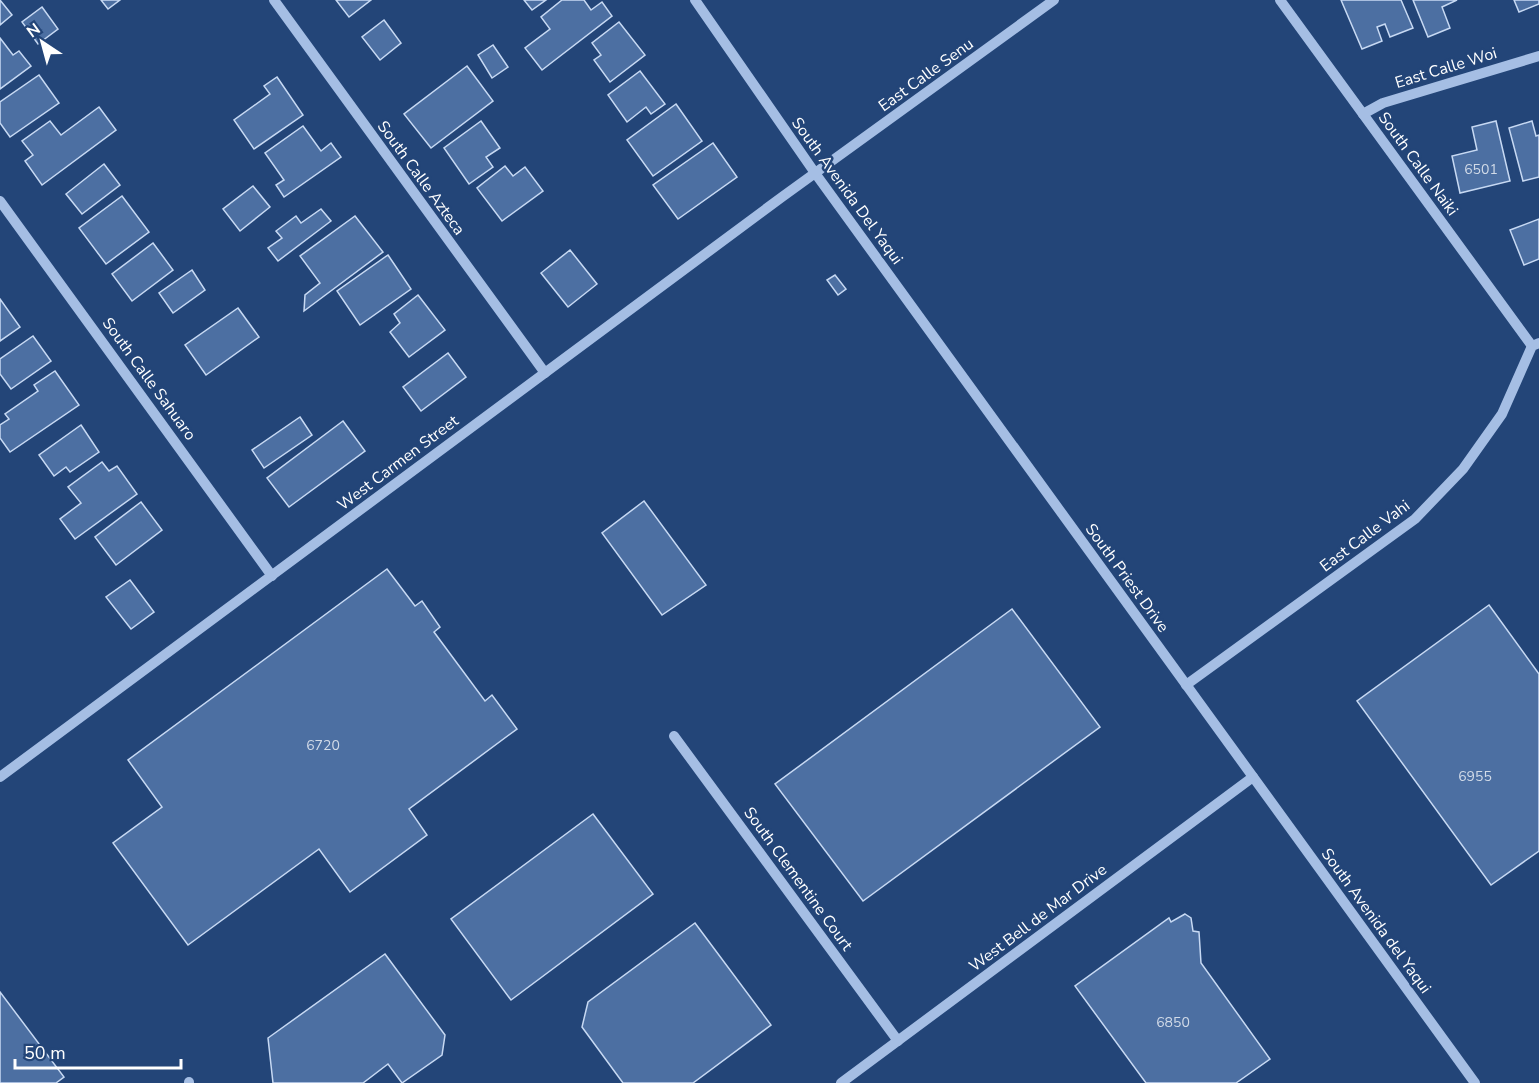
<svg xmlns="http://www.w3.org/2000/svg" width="1539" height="1083" font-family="'Nunito Sans',sans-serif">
	<rect width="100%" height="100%" fill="#234578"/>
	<g fill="#4c6fa2" stroke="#c7d9f3" stroke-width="1.5">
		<path d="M 0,0 L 12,15 L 0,25 Z"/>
		<path d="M 101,0 L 120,0 L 108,9 Z"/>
		<path d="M 336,0 L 371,0 L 349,17 Z"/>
		<path d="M 524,0 L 546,0 L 532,10 Z"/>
		<path d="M 562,0 L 584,0 L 591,10 L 602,2 L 612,16 L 542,70 L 525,48 L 550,29 L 541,17 Z"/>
		<path d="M 1341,0 L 1401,0 L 1413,28 L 1390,37 L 1385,24 L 1377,27 L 1382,41 L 1362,49 Z"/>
		<path d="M 1413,0 L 1457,0 L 1442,7 L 1450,28 L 1428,37 Z"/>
		<path d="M 1514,0 L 1539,0 L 1539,4 L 1519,12 Z"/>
		<path d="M 42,7 L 58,29 L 38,44 L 22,22 Z"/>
		<path d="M 384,20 L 401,43 L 380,60 L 362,37 Z"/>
		<path d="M 619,22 L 645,55 L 610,82 L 594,60 L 601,55 L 592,43 Z"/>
		<path d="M 0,38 L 13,55 L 19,51 L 31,66 L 0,89 Z"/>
		<path d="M 493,45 L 508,67 L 492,78 L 478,55 Z"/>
		<path d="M 467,66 L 493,101 L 431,148 L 404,114 Z"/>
		<path d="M 640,71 L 665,104 L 651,114 L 646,107 L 627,122 L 608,95 Z"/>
		<path d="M 39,75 L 59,103 L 10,137 L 0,123 L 0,102 Z"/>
		<path d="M 277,77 L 303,115 L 254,149 L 234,120 L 270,94 L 264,86 Z"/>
		<path d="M 676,104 L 702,141 L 653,176 L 627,140 Z"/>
		<path d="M 99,107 L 116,130 L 42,185 L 25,161 L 33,155 L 22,141 L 50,121 L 61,135 Z"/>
		<path d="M 481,121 L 500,148 L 486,157 L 493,167 L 469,184 L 444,148 Z"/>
		<path d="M 1496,121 L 1510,181 L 1460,193 L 1452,156 L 1477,150 L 1472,127 Z"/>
		<path d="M 1532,121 L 1536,136 L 1539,135 L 1539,177 L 1523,181 L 1509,128 Z"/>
		<path d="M 303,126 L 321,151 L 331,143 L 341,157 L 284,197 L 276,185 L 284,180 L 265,153 Z"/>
		<path d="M 713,143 L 737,177 L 678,219 L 653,185 Z"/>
		<path d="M 104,164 L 120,185 L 82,214 L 66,194 Z"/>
		<path d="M 505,166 L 513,176 L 525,167 L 543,191 L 502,221 L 477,188 Z"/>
		<path d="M 253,186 L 270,207 L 240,231 L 223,209 Z"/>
		<path d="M 122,196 L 149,232 L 106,264 L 79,228 Z"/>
		<path d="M 321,209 L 331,221 L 278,261 L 268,248 L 282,238 L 276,231 L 296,216 L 301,223 Z"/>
		<path d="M 355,216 L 383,252 L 304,311 L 305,295 L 320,283 L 300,256 Z"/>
		<path d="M 1539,219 L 1539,259 L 1524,265 L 1510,230 Z"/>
		<path d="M 153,243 L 173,270 L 132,301 L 112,274 Z"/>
		<path d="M 570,250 L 597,284 L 568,307 L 541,273 Z"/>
		<path d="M 388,255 L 411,289 L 360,325 L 337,291 Z"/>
		<path d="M 192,270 L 205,290 L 173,313 L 159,293 Z"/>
		<path d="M 835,275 L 846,289 L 838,295 L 827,280 Z"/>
		<path d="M 418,295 L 445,330 L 409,357 L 390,332 L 400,323 L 394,314 Z"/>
		<path d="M 0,299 L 20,327 L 0,341 Z"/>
		<path d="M 238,308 L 259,337 L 206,375 L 185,345 Z"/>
		<path d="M 33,336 L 51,361 L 11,389 L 0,374 L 0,359 Z"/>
		<path d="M 448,353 L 466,377 L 421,411 L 403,387 Z"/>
		<path d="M 55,371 L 79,405 L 10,452 L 0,438 L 0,425 L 9,419 L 5,414 L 38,391 L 34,385 Z"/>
		<path d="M 300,417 L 312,435 L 264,468 L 252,450 Z"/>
		<path d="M 343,421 L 365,451 L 289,507 L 267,478 Z"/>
		<path d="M 81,425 L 99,452 L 70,472 L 66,467 L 54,476 L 39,455 Z"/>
		<path d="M 102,462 L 109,471 L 117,466 L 137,494 L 75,539 L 60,519 L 81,503 L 68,487 Z"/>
		<path d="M 644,501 L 706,585 L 662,615 L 602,533 Z"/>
		<path d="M 141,502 L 162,530 L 116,565 L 95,537 Z"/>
		<path d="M 387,569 L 415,606 L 422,601 L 440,627 L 434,632 L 485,701 L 492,695 L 517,729 L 409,809 L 427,835 L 350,892 L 319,849 L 188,945 L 113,843 L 162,807 L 128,760 Z"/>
		<path d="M 130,580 L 154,612 L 131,629 L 106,597 Z"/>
		<path d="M 1489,605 L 1539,674 L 1539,851 L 1491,885 L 1357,701 Z"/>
		<path d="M 1012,609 L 1100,727 L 863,901 L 775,784 Z"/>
		<path d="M 593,814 L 653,894 L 511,1000 L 451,919 Z"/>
		<path d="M 1185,914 L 1191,918 L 1193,931 L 1199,932 L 1201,963 L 1270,1059 L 1236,1083 L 1146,1083 L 1075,986 L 1169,918 L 1171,922 Z"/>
		<path d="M 695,923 L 771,1025 L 693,1083 L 623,1083 L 582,1027 L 588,1002 Z"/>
		<path d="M 385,954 L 445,1035 L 442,1055 L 402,1083 L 388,1064 L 363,1083 L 273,1083 L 268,1038 Z"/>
		<path d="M 0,992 L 64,1077 L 56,1083 L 0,1083 Z"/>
	</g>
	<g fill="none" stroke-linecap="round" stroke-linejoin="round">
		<g stroke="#a5bee4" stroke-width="10">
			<path d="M 274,0 L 545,373"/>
			<path d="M 695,0 L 815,173 L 1475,1083"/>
			<path d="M 1280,0 L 1532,346"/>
			<path d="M 1363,114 L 1383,103 L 1539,56"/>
			<path d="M 0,201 L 272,576"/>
			<path d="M 1186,685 L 1415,519 L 1463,469 L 1502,414 L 1532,346 L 1539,343"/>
			<path d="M 674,736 L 898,1041"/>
			<path d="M 0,777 L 782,197 L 1054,0"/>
			<path d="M 189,1082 L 189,1083"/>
			<path d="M 841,1083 L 1253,777"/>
		</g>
	</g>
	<g text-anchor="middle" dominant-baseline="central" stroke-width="5" stroke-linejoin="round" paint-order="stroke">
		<g font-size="14" fill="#d2dbe8">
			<text x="1481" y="169">6501</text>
			<text x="323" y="745">6720</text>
			<text x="1475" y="776">6955</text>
			<text x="1173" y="1022">6850</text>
		</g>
		<g font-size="16" fill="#fff" stroke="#234578">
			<text transform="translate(1446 68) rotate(-17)">East Calle Woi</text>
			<text transform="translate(926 75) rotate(-36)">East Calle Senu</text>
			<text transform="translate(1418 164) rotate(54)">South Calle Naiki</text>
			<text transform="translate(421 178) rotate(54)">South Calle Azteca</text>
			<text transform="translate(847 191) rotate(54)">South Avenida Del Yaqui</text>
			<text transform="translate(149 379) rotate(54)">South Calle Sahuaro</text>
			<text transform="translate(398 463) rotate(-37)">West Carmen Street</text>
			<text transform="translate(1365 536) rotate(-37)">East Calle Vahi</text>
			<text transform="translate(1127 578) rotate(54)">South Priest Drive</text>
			<text transform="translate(798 879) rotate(54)">South Clementine Court</text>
			<text transform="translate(1038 918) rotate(-37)">West Bell de Mar Drive</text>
			<text transform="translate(1376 921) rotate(54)">South Avenida del Yaqui</text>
		</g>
	</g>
	<g transform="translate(42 42) rotate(324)" stroke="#234578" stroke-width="4.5" paint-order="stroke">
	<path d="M0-4.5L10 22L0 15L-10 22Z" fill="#ffffff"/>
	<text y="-9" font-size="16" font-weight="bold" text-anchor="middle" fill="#ffffff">N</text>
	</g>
	<path d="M15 1059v9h166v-9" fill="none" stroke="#ffffff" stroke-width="3"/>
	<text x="24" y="1059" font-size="18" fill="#ffffff" stroke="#234578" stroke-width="4.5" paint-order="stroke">50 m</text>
</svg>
